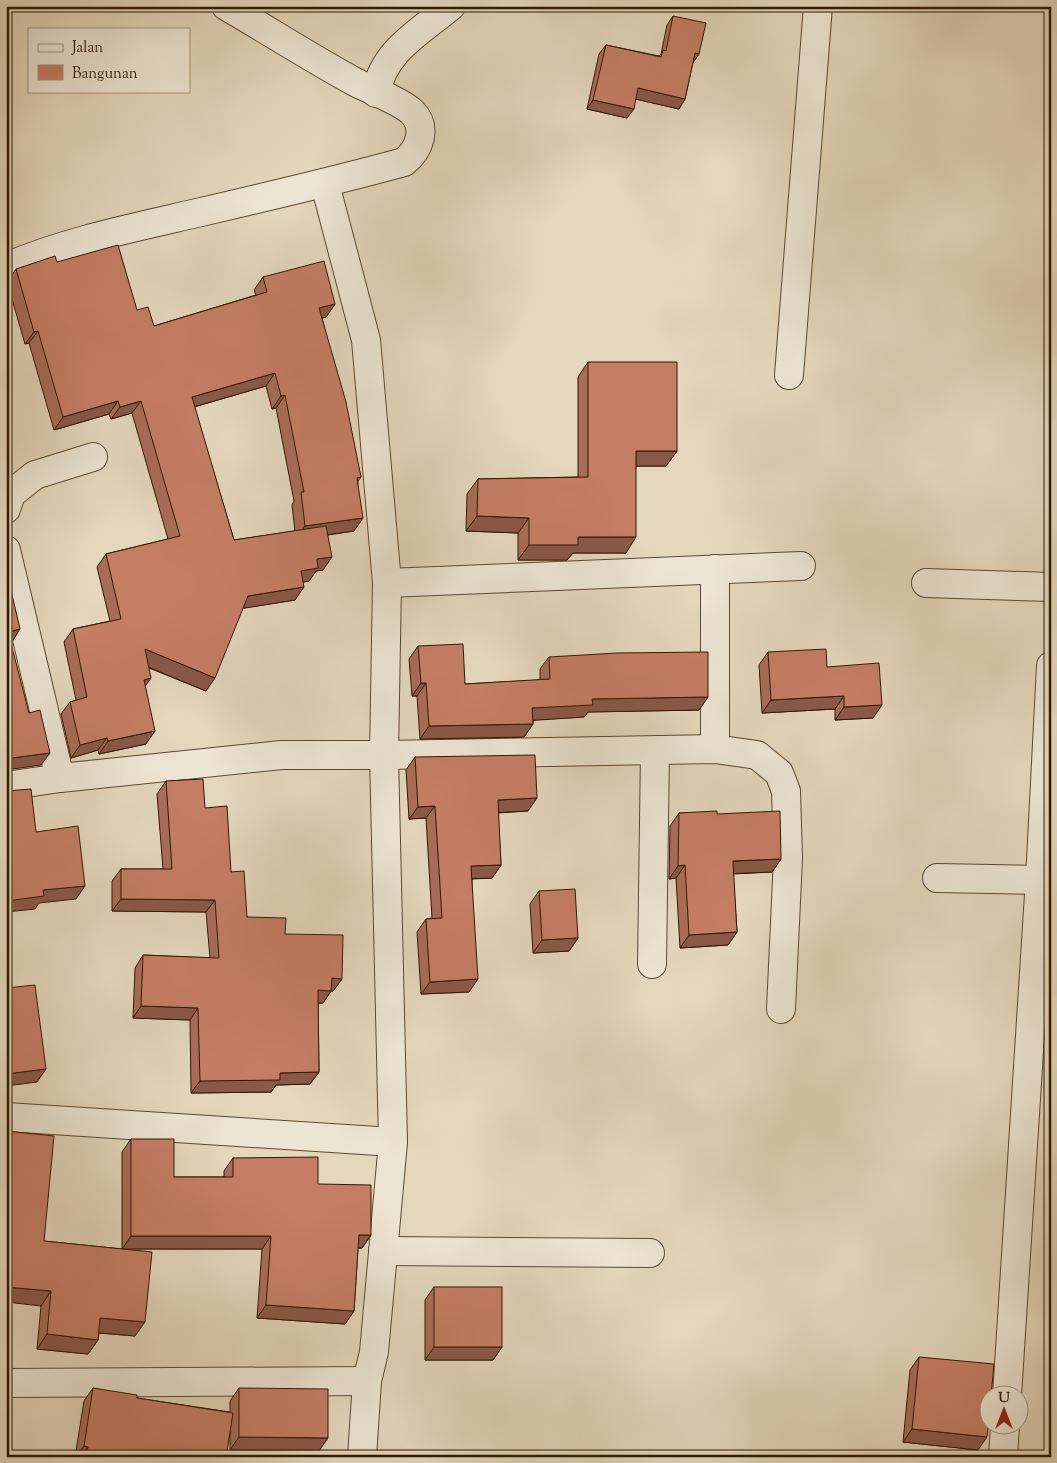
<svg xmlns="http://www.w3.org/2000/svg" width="1057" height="1463" font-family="'Sorts Mill Goudy',serif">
	<rect width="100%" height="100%" fill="#e4d7bc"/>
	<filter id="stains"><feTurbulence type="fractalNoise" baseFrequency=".004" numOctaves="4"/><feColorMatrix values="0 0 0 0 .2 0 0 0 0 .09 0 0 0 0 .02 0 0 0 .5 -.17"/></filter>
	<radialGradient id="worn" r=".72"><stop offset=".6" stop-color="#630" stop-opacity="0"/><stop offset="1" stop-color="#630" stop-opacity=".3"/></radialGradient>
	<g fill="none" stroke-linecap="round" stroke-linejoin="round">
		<g stroke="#5c4830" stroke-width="30">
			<g id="street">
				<path d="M 376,93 C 383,51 420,32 451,6"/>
				<path d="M 325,184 L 366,340 L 387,583 L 384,755 L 393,1142 L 374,1352 L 367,1381 L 362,1457"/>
				<path d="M 6,267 C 67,241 132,228 197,213 C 266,197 335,181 404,162 C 419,150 428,128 412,112 C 402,102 369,89 355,82 C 311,58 269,31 226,6"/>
				<path d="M 789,375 L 818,6"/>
				<path d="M 6,509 L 11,494 L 35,475 L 93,457"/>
				<path d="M 6,550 L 60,778"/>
				<path d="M 715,569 L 715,749"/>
				<path d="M 387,583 L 801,566"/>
				<path d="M 926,583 L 1051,587"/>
				<path d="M 6,786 L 60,778 L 281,755 L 384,755 L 715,749 L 757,755 L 779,773 L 786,791 L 788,858 L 781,1009"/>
				<path d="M 937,878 L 1051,880"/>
				<path d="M 652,964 L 655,751"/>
				<path d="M 6,1117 L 393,1142"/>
				<path d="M 383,1251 L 650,1253"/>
				<path d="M 6,1383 L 367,1381"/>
				<path d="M 1007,1396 L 1040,879 L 1051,666"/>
				<path d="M 1003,1457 L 1005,1426"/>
			</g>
		</g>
		<use href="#street" stroke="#ede5d3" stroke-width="28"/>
	</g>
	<g fill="#a96c58" stroke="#2e1901" fill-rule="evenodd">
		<path d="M 673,16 L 699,54 L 693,62 L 685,99 L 679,109 L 636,99 L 627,118 L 587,109 L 599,54 L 606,45 L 659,56 L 661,54 L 667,25 Z"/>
		<path d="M 57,262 L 137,310 L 154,326 L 256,295 L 254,290 L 263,277 L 335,304 L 326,317 L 322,318 L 361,477 L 358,481 L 354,531 L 328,535 L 323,570 L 316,571 L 309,581 L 303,582 L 295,600 L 243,608 L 206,691 L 149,668 L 145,687 L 146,744 L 99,754 L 98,750 L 71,758 L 61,714 L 70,702 L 76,700 L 64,642 L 73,629 L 110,621 L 97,567 L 106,554 L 168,539 L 132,413 L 111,419 L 109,414 L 54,430 L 29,343 L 25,344 L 7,282 L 16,269 ZM 266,386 L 272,409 L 276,408 L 294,501 L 292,505 L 295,531 L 234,540 L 194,407 Z"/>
		<path d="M 588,362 L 677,451 L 666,466 L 636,466 L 626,553 L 573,553 L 567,560 L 518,560 L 518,533 L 466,531 L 467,494 L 478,479 L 578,477 L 578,377 Z"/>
		<path d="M 418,646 L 465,684 L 540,680 L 540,669 L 549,657 L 708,697 L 699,710 L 588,712 L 584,717 L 533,720 L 533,724 L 524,737 L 420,739 L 417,696 L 412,696 L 409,659 Z"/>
		<path d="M 768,652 L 827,667 L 873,718 L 835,720 L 835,709 L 762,713 L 759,665 Z"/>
		<path d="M 415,757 L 528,811 L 498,813 L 501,865 L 492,878 L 472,879 L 469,992 L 421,994 L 417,932 L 426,919 L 432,918 L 426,818 L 409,819 L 406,770 Z"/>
		<path d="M 166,781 L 205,808 L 231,872 L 247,917 L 285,934 L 342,979 L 333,991 L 331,991 L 323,1003 L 318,1003 L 319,1072 L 310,1084 L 276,1085 L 271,1092 L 191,1093 L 190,1020 L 133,1018 L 135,968 L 143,955 L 210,958 L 206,912 L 112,911 L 112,881 L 121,869 L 163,869 L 157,794 Z"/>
		<path d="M 679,813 L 717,814 L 781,859 L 772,872 L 733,874 L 737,932 L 728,945 L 680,948 L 676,878 L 669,879 L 670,826 Z"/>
		<path d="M 539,891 L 578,938 L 569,951 L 533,953 L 530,904 Z"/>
		<path d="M 131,1139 L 174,1177 L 224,1177 L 224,1171 L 233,1158 L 318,1184 L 371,1235 L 362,1248 L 358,1248 L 354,1311 L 345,1324 L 257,1318 L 262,1249 L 127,1249 L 135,1336 L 99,1333 L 98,1340 L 88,1354 L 37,1349 L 41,1306 L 44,1241 L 122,1249 L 122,1152 Z"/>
		<path d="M 434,1287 L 502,1347 L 493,1360 L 425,1360 L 425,1300 Z"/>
		<path d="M 919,1357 L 978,1450 L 903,1442 L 910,1370 Z"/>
		<path d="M 93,1388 L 137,1398 L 230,1412 L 230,1401 L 239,1388 L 319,1451 L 230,1450 L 230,1431 L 226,1457 L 75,1457 L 84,1401 Z"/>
	</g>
	<g fill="#8a5847" stroke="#2e1901">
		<path d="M 695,53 L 699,54 L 692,64 Z"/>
		<path d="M 638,88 L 685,99 L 679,109 L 631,98 Z"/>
		<path d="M 593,100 L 634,109 L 627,118 L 587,109 Z"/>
		<path d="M 335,304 L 326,317 L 310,321 L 319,308 Z"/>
		<path d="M 38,331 L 29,343 L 25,344 L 34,332 Z"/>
		<path d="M 275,373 L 266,386 L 183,410 L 192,397 Z"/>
		<path d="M 285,395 L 276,408 L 272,409 L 281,396 Z"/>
		<path d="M 118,401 L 109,414 L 54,430 L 63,417 Z"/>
		<path d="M 141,401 L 132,413 L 111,419 L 120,407 Z"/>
		<path d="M 636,451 L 677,451 L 666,466 L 626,466 Z"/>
		<path d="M 477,516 L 529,518 L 518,533 L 466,531 Z"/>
		<path d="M 363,518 L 354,531 L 296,539 L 305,526 Z"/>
		<path d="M 578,537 L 636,537 L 626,553 L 573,553 L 567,560 L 518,560 L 529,545 Z"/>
		<path d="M 332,557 L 323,570 L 316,571 L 309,581 L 292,584 L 301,571 L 317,559 Z"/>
		<path d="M 304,587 L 295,600 L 239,609 L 248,596 Z"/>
		<path d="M 20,629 L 12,642 L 6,643 L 8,632 Z"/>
		<path d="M 145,649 L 215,678 L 206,691 L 136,662 Z"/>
		<path d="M 151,678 L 142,691 L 144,680 Z"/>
		<path d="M 421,683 L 426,683 L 417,696 L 412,696 Z"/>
		<path d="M 844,696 L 835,709 L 762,713 L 771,700 Z"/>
		<path d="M 708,697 L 699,710 L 588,712 L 584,717 L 523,721 L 532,708 L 592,699 Z"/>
		<path d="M 882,705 L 873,718 L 835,720 L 844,707 Z"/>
		<path d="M 533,724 L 524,737 L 420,739 L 429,726 Z"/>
		<path d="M 155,731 L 146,744 L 99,754 L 108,741 Z"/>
		<path d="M 107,738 L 98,750 L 71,758 L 80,745 Z"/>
		<path d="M 50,753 L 41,765 L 6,770 L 6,762 L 12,758 Z"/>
		<path d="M 537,798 L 528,811 L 489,813 L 498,800 Z"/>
		<path d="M 435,806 L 426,818 L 409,819 L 418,807 Z"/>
		<path d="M 781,859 L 772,872 L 724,874 L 733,861 Z"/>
		<path d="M 501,865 L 492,878 L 462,879 L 471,866 Z"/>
		<path d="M 685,865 L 676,878 L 669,879 L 678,866 Z"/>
		<path d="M 85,886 L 76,899 L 39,903 L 35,909 L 6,912 L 6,901 L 43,890 Z"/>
		<path d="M 121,899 L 215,900 L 206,912 L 112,911 Z"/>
		<path d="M 737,932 L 728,945 L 680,948 L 689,935 Z"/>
		<path d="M 578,938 L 569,951 L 533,953 L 542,940 Z"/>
		<path d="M 332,978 L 342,979 L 333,991 L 331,991 L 323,1003 L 309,1003 L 318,990 Z"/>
		<path d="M 478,979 L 469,992 L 421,994 L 430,982 Z"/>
		<path d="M 141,1006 L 198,1008 L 190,1020 L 133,1018 Z"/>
		<path d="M 46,1069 L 37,1082 L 6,1086 L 6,1074 Z"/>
		<path d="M 319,1072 L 310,1084 L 276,1085 L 271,1092 L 191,1093 L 200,1081 L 280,1073 Z"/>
		<path d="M 359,1235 L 371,1235 L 362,1248 L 350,1248 Z"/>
		<path d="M 131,1236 L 271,1236 L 262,1249 L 122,1249 Z"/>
		<path d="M 6,1287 L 51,1291 L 41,1306 L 6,1302 Z"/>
		<path d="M 266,1305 L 354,1311 L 345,1324 L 257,1318 Z"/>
		<path d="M 100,1318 L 145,1322 L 135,1336 L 90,1332 Z"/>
		<path d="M 47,1334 L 98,1340 L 88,1354 L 37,1349 Z"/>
		<path d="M 434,1347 L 502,1347 L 493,1360 L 425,1360 Z"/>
		<path d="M 912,1429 L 987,1437 L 978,1450 L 903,1442 Z"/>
		<path d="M 239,1437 L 328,1438 L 319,1451 L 230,1450 Z"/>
		<path d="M 84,1446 L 88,1447 L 81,1457 L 76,1457 Z"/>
	</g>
	<g fill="#c57d66" stroke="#2e1901">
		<path d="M 673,16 L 706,23 L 699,54 L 695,53 L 685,99 L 638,88 L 634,109 L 593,100 L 606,45 L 661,57 L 663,50 L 666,51 Z"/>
		<path d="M 118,245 L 137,310 L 148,307 L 154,326 L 267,292 L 263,277 L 324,261 L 335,304 L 319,308 L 346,402 L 361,477 L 357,478 L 363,518 L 305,526 L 301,492 L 304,492 L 285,395 L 281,396 L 275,373 L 192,397 L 234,540 L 326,526 L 332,557 L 317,559 L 318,568 L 301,571 L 304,587 L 248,596 L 215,678 L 145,649 L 151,678 L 144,680 L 155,731 L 108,741 L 107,738 L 80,745 L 70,702 L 87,697 L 73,629 L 121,619 L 106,554 L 180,536 L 141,401 L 120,407 L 118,401 L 63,417 L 38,331 L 34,332 L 16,269 L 55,256 L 57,262 Z"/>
		<path d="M 588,362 L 677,362 L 677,451 L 636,451 L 636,537 L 578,537 L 578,545 L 529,545 L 529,518 L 477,516 L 478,479 L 588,477 Z"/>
		<path d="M 6,569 L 20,629 L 8,632 L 29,713 L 40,710 L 50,753 L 12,758 L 6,762 Z"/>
		<path d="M 463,644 L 465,684 L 550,679 L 549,657 L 617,653 L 708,652 L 708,697 L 592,699 L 593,705 L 532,708 L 533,724 L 429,726 L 426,683 L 421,683 L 418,646 Z"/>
		<path d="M 826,649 L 827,667 L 879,663 L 882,705 L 844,707 L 844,696 L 771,700 L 768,652 Z"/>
		<path d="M 535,755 L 537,798 L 498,800 L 501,865 L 471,866 L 478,979 L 430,982 L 426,919 L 442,918 L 435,806 L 418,807 L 415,757 Z"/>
		<path d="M 203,779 L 205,808 L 227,806 L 231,872 L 244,871 L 247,917 L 286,918 L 285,934 L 343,935 L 342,979 L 332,978 L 331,991 L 318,990 L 319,1072 L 280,1073 L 280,1080 L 200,1081 L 198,1008 L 141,1006 L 143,955 L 219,958 L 215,900 L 121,899 L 121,869 L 172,869 L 166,781 Z"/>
		<path d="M 31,789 L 36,832 L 78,826 L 85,886 L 43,890 L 44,896 L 6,901 L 6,791 Z"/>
		<path d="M 717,811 L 717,814 L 780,811 L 781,859 L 733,861 L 737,932 L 689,935 L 685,865 L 678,866 L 679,813 Z"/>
		<path d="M 575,889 L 578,938 L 542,940 L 539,891 Z"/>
		<path d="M 35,985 L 46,1069 L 6,1074 L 6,988 Z"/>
		<path d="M 6,1131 L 54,1136 L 44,1241 L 152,1252 L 145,1322 L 100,1318 L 98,1340 L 47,1334 L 51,1291 L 6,1287 Z"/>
		<path d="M 131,1139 L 174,1139 L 174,1177 L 233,1177 L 233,1158 L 318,1157 L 318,1184 L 371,1185 L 371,1235 L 359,1235 L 354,1311 L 266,1305 L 271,1236 L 131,1236 Z"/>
		<rect x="434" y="1287" width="68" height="60"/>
		<path d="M 919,1357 L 994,1364 L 991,1396 L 990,1396 L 990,1414 L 987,1437 L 912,1429 Z"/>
		<path d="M 93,1388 L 137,1395 L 137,1398 L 233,1413 L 226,1457 L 86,1457 L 88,1447 L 84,1446 Z"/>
		<path d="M 239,1388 L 328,1389 L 328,1438 L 239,1437 Z"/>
	</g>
	<rect width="1057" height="1463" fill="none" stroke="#e4d7bc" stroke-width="25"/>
	<rect x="8" y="8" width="1042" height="1448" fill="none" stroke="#2e1901" stroke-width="2.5"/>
	<rect x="12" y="12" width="1032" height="1438" fill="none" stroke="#2e1901"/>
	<rect x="28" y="28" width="162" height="65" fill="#ede5d3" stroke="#a1937f"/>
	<rect x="38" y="44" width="25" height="8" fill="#ede5d3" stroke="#a1937f"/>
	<text x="72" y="52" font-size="15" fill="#2e1901">Jalan</text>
	<rect x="38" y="65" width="25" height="15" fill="#c57d66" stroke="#a1937f"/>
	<text x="72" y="78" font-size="15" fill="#2e1901">Bangunan</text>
	<g transform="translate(1004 1410)"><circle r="24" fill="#ede5d3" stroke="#a1937f"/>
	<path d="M0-4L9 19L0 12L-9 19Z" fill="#8f2418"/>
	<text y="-8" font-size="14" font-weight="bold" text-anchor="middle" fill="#2e1901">U</text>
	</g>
	<rect width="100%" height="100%" filter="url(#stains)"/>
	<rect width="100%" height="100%" fill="url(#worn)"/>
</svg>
